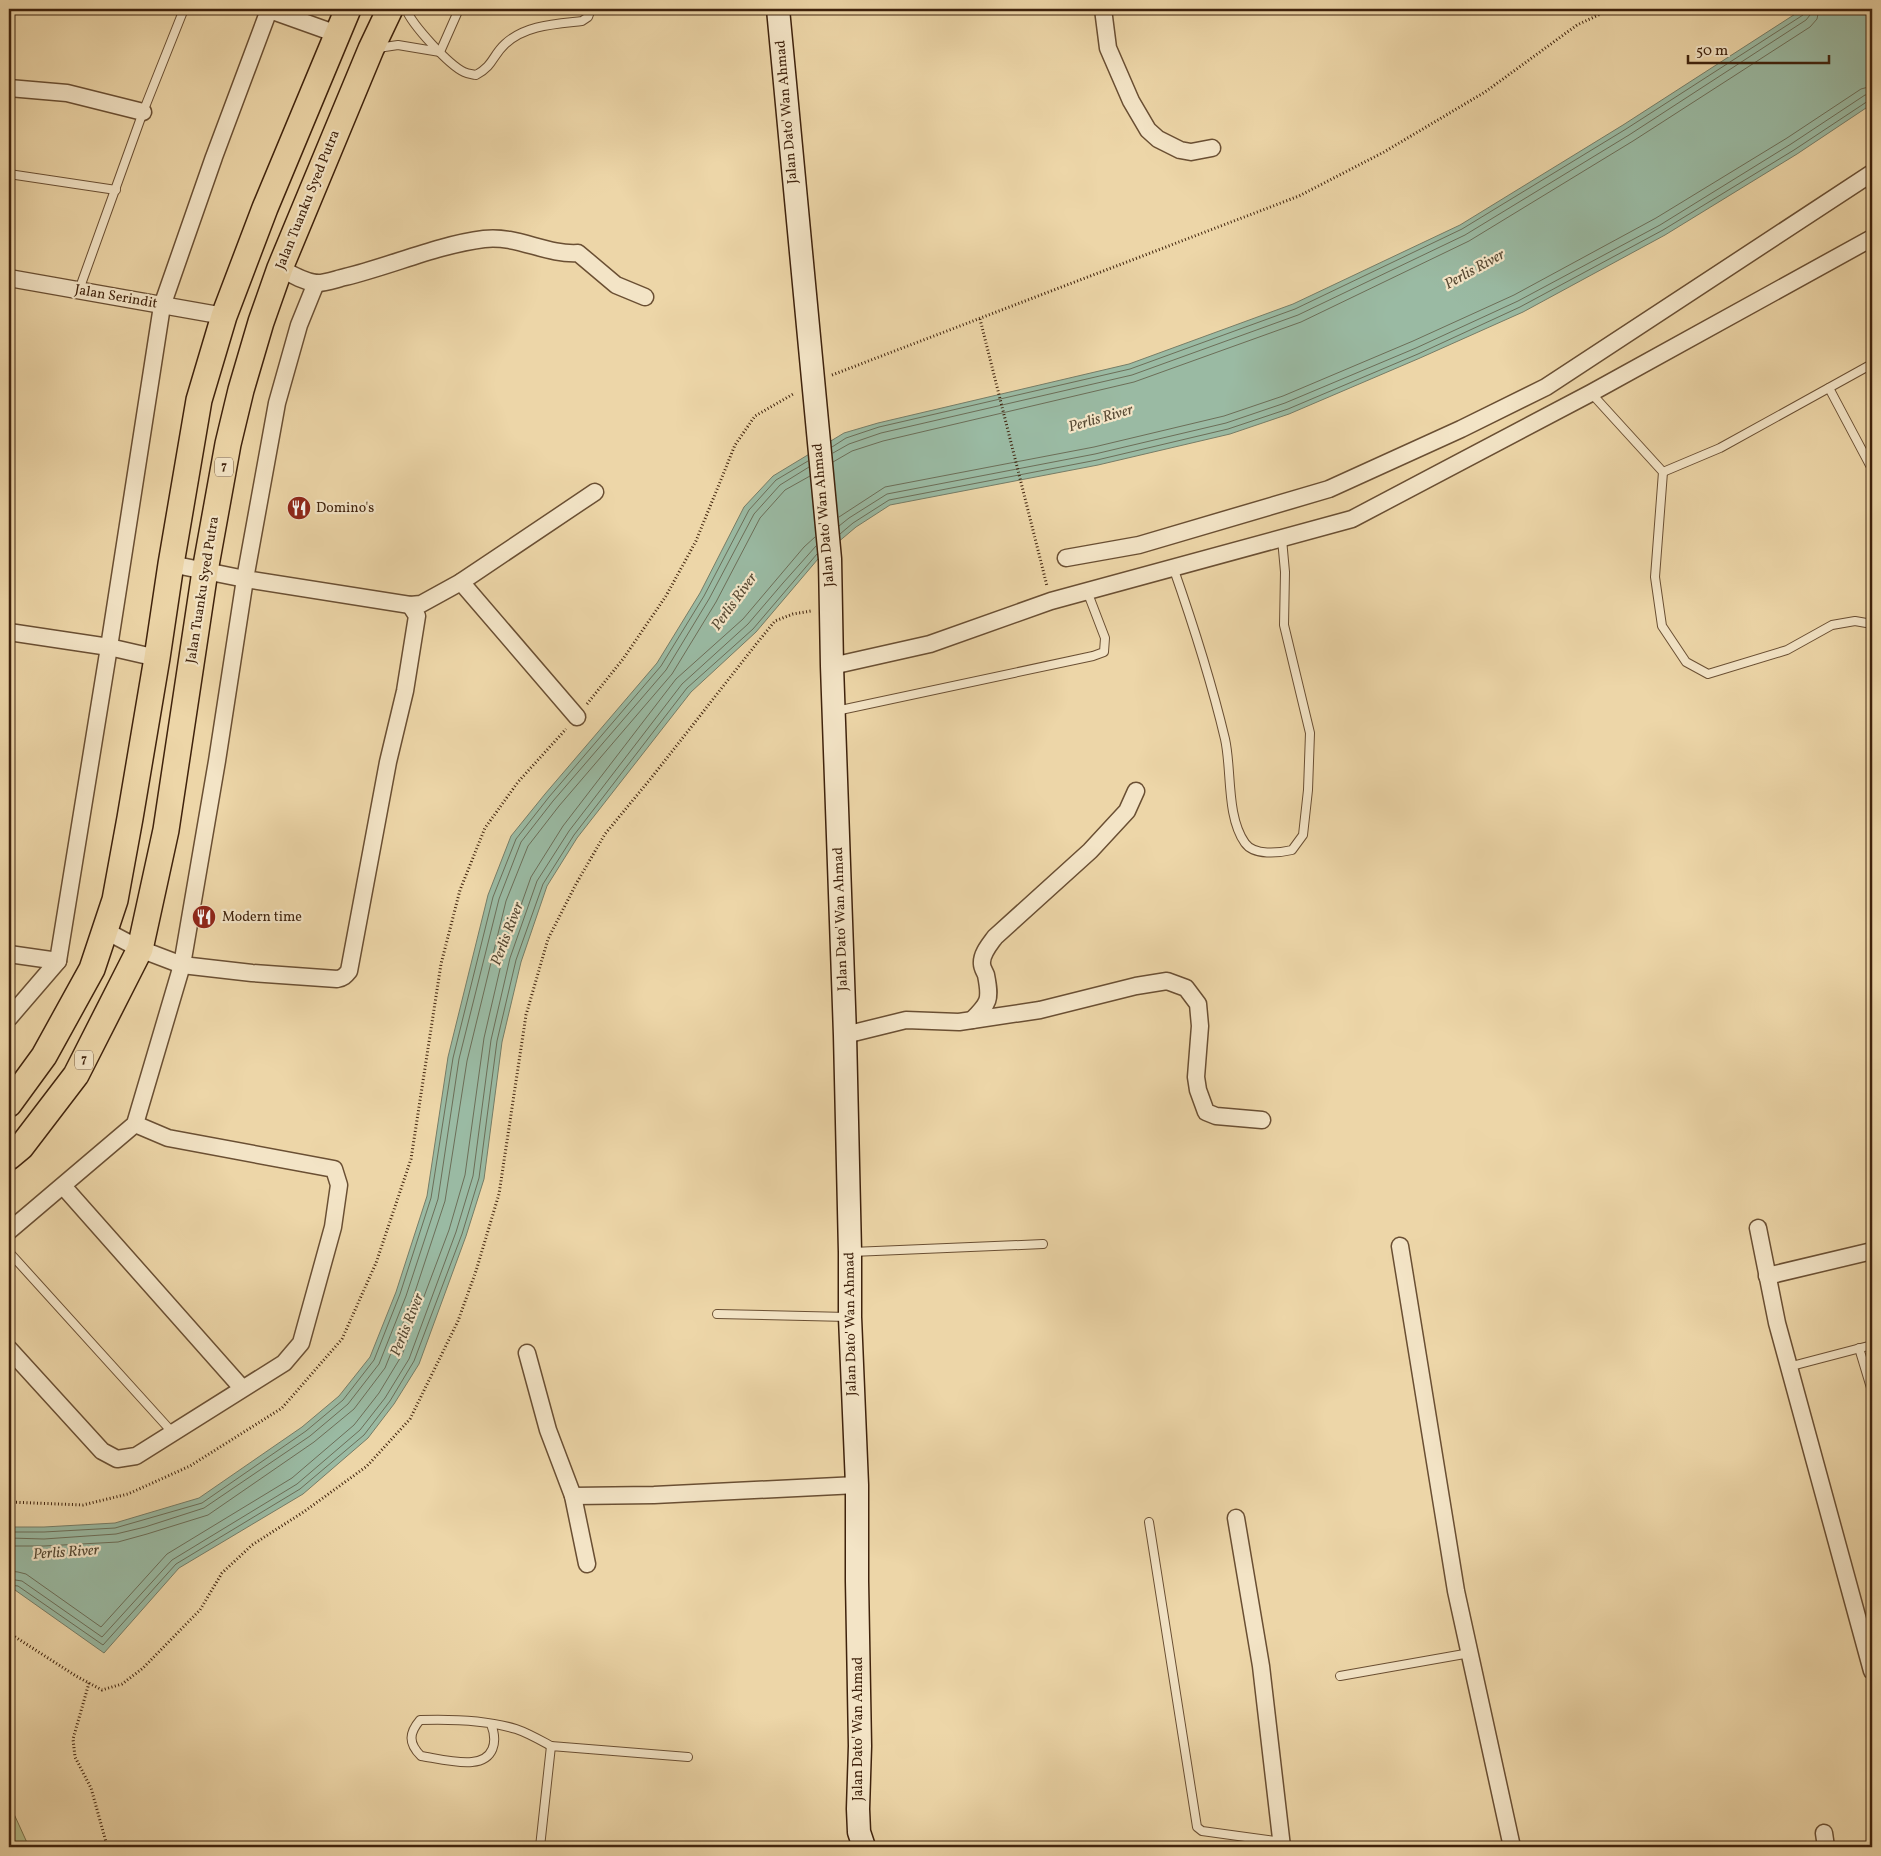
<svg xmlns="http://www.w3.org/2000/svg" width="1881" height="1856" font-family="Vollkorn,serif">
	<rect width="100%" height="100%" fill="#edd6a8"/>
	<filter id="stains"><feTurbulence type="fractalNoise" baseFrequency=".004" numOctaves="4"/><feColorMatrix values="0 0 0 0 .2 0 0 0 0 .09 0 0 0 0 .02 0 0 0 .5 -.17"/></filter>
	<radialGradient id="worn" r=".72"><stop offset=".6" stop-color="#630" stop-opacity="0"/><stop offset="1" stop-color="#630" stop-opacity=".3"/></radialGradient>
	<path fill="#b7be89" stroke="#7b704a" d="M 9,1803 L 29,1847 L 9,1847 Z"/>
	<path fill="#9abaa3" stroke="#767d67" d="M 1803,9 L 1872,9 L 1872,104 L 1797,154 L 1665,235 L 1523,312 L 1420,358 L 1289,414 L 1230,434 L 1098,465 L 890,505 L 856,527 L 818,559 L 756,632 L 691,692 L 577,838 L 547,886 L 521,962 L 502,1042 L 484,1179 L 466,1236 L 419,1364 L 394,1404 L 368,1438 L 303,1494 L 179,1568 L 104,1653 L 15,1590 L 9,1590 L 9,1527 L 44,1527 L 115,1523 L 199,1498 L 302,1427 L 339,1396 L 370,1357 L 396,1292 L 427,1196 L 448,1057 L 488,895 L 511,836 L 545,794 L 657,663 L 700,593 L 744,507 L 773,476 L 844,433 L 878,423 L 1129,364 L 1293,304 L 1460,225 L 1623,125 Z"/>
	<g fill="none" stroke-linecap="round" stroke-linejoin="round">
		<g stroke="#6c6e58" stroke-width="1">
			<path d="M 832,447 L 846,438 L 879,427 L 1130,369 L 1295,309 L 1462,229 L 1626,129 L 1803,15 L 1805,9"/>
			<path d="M 833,453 L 849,444 L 881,433 L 1132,375 L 1298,315 L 1465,235 L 1629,135 L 1806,20 L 1810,15 L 1811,9"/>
			<path d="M 833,462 L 852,451 L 883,441 L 1134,382 L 1301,322 L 1469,241 L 1633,141 L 1810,27 L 1817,19 L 1819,9"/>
			<path d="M 839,517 L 885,487 L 1094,447 L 1224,416 L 1283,396 L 1413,341 L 1514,295 L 1656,218 L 1787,138 L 1861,89 L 1872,86"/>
			<path d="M 839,526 L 849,518 L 887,494 L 1095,454 L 1226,423 L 1285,403 L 1416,348 L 1518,301 L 1660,225 L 1791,144 L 1865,95 L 1872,94"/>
			<path d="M 840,534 L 853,523 L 889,500 L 1097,460 L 1228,429 L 1288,409 L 1418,354 L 1520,307 L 1663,230 L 1794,150 L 1868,101 L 1872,100"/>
			<path d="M 9,1532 L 44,1532 L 115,1528 L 202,1503 L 306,1431 L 343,1400 L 374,1360 L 400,1294 L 431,1198 L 453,1058 L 493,897 L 516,839 L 549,797 L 661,666 L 704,596 L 749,510 L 776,480 L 808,461"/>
			<path d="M 9,1538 L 44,1539 L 116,1534 L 145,1527 L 204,1508 L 310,1436 L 348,1404 L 379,1364 L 406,1296 L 438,1199 L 459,1059 L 499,899 L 521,842 L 553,801 L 666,670 L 709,599 L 754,514 L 780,485 L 809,467"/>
			<path d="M 9,1546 L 44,1546 L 118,1542 L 147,1534 L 208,1515 L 314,1442 L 354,1409 L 385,1368 L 413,1298 L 445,1201 L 467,1061 L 506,901 L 528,846 L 559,806 L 672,674 L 716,602 L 760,518 L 785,490 L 810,476"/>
			<path d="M 9,1571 L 18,1572 L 26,1574 L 101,1627 L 167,1554 L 292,1478 L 354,1425 L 379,1393 L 402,1355 L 449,1230 L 465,1175 L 484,1038 L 503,956 L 531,877 L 563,826 L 676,679 L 743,619 L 804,547 L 815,537"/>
			<path d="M 9,1579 L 22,1581 L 102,1637 L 172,1560 L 297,1484 L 360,1430 L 385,1398 L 409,1359 L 456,1232 L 473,1176 L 491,1040 L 510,958 L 537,881 L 569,831 L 682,684 L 748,624 L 783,583 L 816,546"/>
			<path d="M 9,1585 L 18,1586 L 103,1645 L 176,1564 L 300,1489 L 364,1435 L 390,1401 L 414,1361 L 462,1234 L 479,1178 L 497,1041 L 516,960 L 543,884 L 574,835 L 687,688 L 753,629 L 817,554"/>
		</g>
		<g stroke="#6a4f33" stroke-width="10">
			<g id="lane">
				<path d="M 406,9 C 412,25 449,65 464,72 C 468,74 472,74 476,75 C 494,65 492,56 505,44 C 525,25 555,24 582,21 L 588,17 L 591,9"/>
				<path d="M 378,48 L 398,45 L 440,52"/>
				<path d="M 440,52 L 459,9"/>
				<path d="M 9,174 L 116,190"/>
				<path d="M 79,290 L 143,112 L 184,9"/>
				<path d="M 1829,388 L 1872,469"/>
				<path d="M 1591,393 L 1663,472 L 1655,577 L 1662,626 L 1686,662 L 1708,674 L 1787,650 L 1832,625 L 1855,621 L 1872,624"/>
				<path d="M 1663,472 L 1720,448 L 1872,364"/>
				<path d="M 1173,567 C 1193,624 1211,680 1225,739 C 1232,770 1226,816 1245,843 C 1254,856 1279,853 1292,850 L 1303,835 L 1308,790 L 1310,733 L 1284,625 L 1285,572 L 1282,539"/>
				<path d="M 836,711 L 1093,656 L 1104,652 L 1105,638 L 1087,591"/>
				<path d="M 9,1252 L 173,1433"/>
				<path d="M 852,1252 L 1043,1244"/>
				<path d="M 717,1314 L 848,1317"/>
				<path d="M 1859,1348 L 1872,1391"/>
				<path d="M 1788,1367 L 1872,1345"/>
				<path d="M 1149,1522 L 1197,1827 L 1202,1831 L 1282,1842"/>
				<path d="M 1340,1676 L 1470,1653"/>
				<path d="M 491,1724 C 498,1742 494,1760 472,1762 C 459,1764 434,1758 421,1756 C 408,1743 409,1733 420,1720 C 451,1719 487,1720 516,1729 C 528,1733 540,1740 551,1746"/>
				<path d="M 540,1847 L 551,1746 L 688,1757"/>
			</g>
		</g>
		<g stroke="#6a4f33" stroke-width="19">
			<g id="street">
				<path d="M 267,9 L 337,34"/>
				<path d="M 1103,9 L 1108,48 L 1131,101 L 1148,130 L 1158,139 L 1180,150 L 1191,152 L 1212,148"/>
				<path d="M 9,88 L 67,93 L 143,112"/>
				<path d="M 280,268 C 291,274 302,281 315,283 C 324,284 336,279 345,277 C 391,266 437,245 484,239 C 517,235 546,255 578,253 L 616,285 L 645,297"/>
				<path d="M 9,278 L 224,316"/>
				<path d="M 1066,558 L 1139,545 L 1329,489 L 1461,429 L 1546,387 L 1872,173"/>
				<path d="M 171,564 L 245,579 L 410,605 L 421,604 L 461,582 L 595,492"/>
				<path d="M 461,582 L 577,717"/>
				<path d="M 9,632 L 109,647 L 157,658"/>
				<path d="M 832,666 L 930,644 L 1051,601 L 1352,519 L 1591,393 L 1872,238"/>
				<path d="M 104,930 L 140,949 L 182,965 L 252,973 L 337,979 C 343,978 345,976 349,971 L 388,762 L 405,691 L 417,616 L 410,605"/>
				<path d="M 9,954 L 58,961"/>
				<path d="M 9,1018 L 58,961 L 109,647 L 162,306 L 214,157 L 269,10"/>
				<path d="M 972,1020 C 989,1003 991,1000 986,975 C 985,972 982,968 982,964 C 981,954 990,944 995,937 L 1090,851 L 1127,811 L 1136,791"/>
				<path d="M 845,1035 L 906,1020 L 959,1022 L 1040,1010 L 1136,986 L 1167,981 L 1186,988 L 1198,1004 L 1200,1026 L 1196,1077 L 1198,1090 L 1206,1112 L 1216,1116 L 1262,1120"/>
				<path d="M 63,1186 L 242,1388"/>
				<path d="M 1758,1228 L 1777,1323 L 1872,1671"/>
				<path d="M 9,1231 L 135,1124 L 182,965 L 217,761 L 245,579 L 277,403 L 299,325 L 316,283"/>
				<path d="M 1400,1246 L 1456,1591 L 1512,1847"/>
				<path d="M 1767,1276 L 1872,1251"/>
				<path d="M 9,1349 L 102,1451 L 117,1459 L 136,1456 L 284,1363 L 301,1343 L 333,1227 L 339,1185 L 334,1169 L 168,1138 L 135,1124"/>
				<path d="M 527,1353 L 548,1430 L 573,1496 L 654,1495 L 857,1485"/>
				<path d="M 573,1496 L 587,1564"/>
				<path d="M 1236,1518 L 1261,1666 L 1282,1847"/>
				<path d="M 1824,1833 L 1826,1847"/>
			</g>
		</g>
		<g stroke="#3f220c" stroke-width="25">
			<path id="secondary" d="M 778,9 L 830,559 L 832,666 L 845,1035 L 850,1252 L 850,1317 L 857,1485 L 857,1581 L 860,1746 L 858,1809 L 859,1832 L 864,1847"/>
		</g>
		<g stroke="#3f220c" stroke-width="28">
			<g id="primary">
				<path d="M 9,1104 L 44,1056 L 92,969 L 115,900 L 130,818 L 157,658 L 171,564 L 199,400 L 224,316 L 265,208 L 348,9"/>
				<path d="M 9,1157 L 21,1147 L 76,1075 L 140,949 L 166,830 L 205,571 L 228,444 L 241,390 L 261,322 L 280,268 L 371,49 L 390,9"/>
			</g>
		</g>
		<g stroke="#3f220c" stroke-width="3" stroke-dasharray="1 2.5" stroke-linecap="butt">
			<path d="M 980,319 L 1047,586"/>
			<path d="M 832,375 L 1299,196 L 1384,152 L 1485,92 L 1577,25 L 1611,9"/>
			<path d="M 587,704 L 623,659 L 666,596 L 696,541 L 735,445 L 755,416 L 795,393"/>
			<path d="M 9,1502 L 83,1505 L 128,1494 L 190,1466 L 282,1408 L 342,1339 L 376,1263 L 411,1159 L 441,964 L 460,890 L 485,828 L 518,782 L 566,729"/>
			<path d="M 9,1633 L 76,1676 L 102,1690 L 122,1684 L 143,1668 L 200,1610 L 222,1573 L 252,1545 L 305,1511 L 367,1466 L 410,1419 L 458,1321 L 476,1271 L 499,1194 L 526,1015 L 548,939 L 576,884 L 605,834 L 652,777 L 757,643 L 775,621 L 793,614 L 811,611"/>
			<path d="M 89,1683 L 73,1739 L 75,1757 L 91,1788 L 106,1842 L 110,1847"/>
		</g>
		<use href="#lane" stroke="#f3e4c6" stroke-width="8"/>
		<use href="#street" stroke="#f3e4c6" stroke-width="16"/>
		<use href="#secondary" stroke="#f3e4c6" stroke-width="22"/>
		<use href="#primary" stroke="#edd6a8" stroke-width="25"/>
	</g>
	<defs>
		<g id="restaurant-disc" transform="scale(1.25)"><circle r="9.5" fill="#8f2418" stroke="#f3e4c6"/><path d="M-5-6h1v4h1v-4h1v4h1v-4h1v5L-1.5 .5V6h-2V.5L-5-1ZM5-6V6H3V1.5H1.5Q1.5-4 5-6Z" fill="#fff"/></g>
	</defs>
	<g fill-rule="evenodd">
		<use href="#restaurant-disc" x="299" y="508"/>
		<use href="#restaurant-disc" x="204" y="917"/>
	</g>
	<g text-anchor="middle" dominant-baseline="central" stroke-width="4.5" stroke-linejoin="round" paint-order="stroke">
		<g fill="#f3e4c6" stroke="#755c44" stroke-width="1">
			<rect x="215" y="457.5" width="18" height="19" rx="4"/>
			<rect x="75" y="1050.5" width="18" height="19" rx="4"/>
		</g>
		<g font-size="12" font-weight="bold" fill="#3f220c">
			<text x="224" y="467">7</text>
			<text x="84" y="1060">7</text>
		</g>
		<g font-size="14" fill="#3f220c" stroke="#f3e4c6">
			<text transform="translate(787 112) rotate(-95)">Jalan Dato' Wan Ahmad</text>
			<text transform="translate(308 200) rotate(-68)">Jalan Tuanku Syed Putra</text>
			<text transform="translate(116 297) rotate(10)">Jalan Serindit</text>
			<text transform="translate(824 515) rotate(-95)">Jalan Dato' Wan Ahmad</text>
			<text transform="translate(203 590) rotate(-81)">Jalan Tuanku Syed Putra</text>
			<text transform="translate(841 919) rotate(-92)">Jalan Dato' Wan Ahmad</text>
			<text transform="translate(851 1324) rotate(-91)">Jalan Dato' Wan Ahmad</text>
			<text transform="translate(858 1729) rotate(-90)">Jalan Dato' Wan Ahmad</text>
		</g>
		<g font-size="14" fill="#3f220c" stroke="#f3e4c6" text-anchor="start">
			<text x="316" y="508">Domino's</text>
			<text x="222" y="917">Modern time</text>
		</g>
		<g font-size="15" font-style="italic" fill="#564832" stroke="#f3e4c6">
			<text transform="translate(1475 270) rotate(-29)">Perlis River</text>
			<text transform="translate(1101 419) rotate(-16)">Perlis River</text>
			<text transform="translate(735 602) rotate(-54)">Perlis River</text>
			<text transform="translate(508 934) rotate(-69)">Perlis River</text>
			<text transform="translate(408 1325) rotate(-68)">Perlis River</text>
			<text transform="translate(66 1553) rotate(-4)">Perlis River</text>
		</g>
	</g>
	<rect width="1881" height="1856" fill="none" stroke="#edd6a8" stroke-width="30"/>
	<rect x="10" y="10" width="1861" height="1836" fill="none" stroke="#3f220c" stroke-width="2.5"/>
	<rect x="15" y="15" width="1851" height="1826" fill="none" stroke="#3f220c"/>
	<path d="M1688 55v8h141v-8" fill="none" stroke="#3f220c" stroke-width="2.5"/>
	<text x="1696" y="55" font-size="15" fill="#3f220c" stroke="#f3e4c6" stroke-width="4" paint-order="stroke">50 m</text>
	<rect width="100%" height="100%" filter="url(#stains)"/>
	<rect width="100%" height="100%" fill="url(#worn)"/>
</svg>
